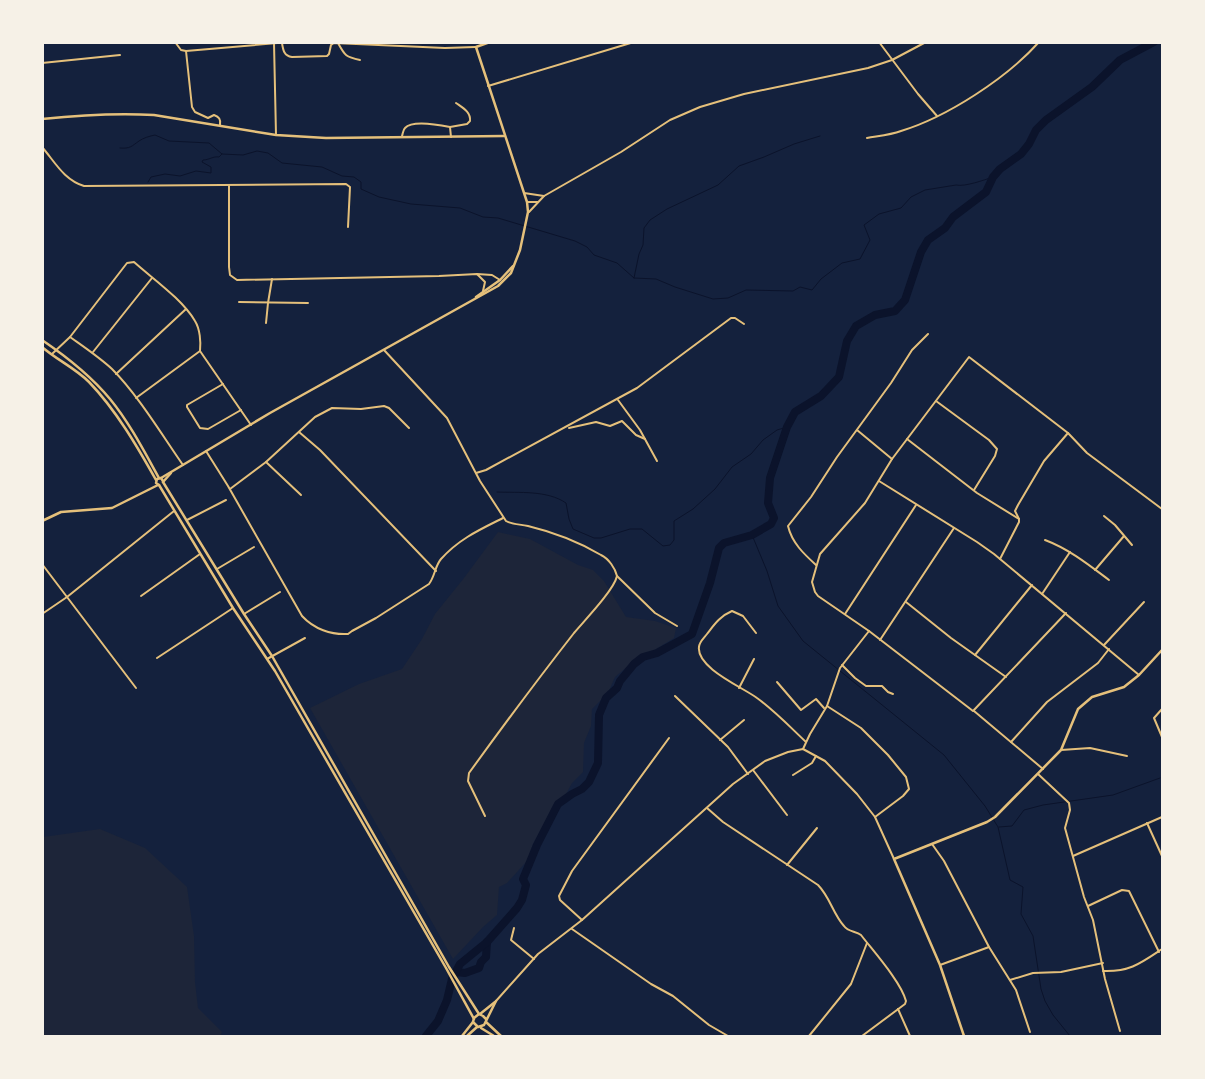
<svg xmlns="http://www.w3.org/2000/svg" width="1205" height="1079" font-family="'Nunito Sans',sans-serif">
	<rect width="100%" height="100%" fill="#14213d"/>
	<g fill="#1d2539">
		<path d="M 498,532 L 530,539 L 578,565 L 593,570 L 604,581 L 626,617 L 655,621 L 676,628 L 674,638 L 627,667 L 615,677 L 608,693 L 592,709 L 591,726 L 584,743 L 583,772 L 572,783 L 563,800 L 547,819 L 533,844 L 527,861 L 507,883 L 499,887 L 497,915 L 483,927 L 453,959 L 310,708 L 359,684 L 402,669 L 422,639 L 435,614 L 464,578 Z"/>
		<path d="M 100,829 L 145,848 L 187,887 L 194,936 L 195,982 L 198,1008 L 222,1032 L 220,1036 L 43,1036 L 43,837 Z"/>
	</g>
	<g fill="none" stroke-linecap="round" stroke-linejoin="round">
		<g stroke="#0b132b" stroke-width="1">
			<path d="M 120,148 C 130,149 132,146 139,141 C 143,138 150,136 155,135 L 169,141 L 209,143 L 222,154 L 243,155 L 257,151 L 268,153 L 282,163 L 322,167 L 342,176 L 354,177 L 361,182 L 361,189 L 379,197 L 411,204 L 460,208 L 483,217 L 498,218 L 575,241 L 587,247 L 594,255 L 617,263 L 634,278 L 656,279 L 675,287 L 713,299 L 728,298 L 746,290 L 793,291 L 800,287 L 812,290 L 821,279 L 842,263 L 860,259 L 870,240 L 864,225 L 879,214 L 901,208 L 911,197 L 925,190 L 956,185 C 965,187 984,180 993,177"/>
			<path d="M 148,182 L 151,177 L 165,174 L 180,176 L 196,171 L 211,173 L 211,167 L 202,162 L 203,160 C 209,160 213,156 219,157 L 222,154"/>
			<path d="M 634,278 L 639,254 L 643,245 L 644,228 L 650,220 L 667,209 L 718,185 L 739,166 L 764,157 L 794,144 L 820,136"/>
			<path d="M 497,492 C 519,493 547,490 566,503 L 569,519 L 573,529 L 594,538 L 601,538 L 630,529 L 642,529 L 663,546 L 670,545 L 674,540 L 674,521 L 693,509 L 715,489 L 732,467 L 751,454 L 763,440 L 777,430 L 787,427"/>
			<path d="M 752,535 L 767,571 L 778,606 L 803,641 L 944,755 L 985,806 L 998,827 L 1010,880 L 1023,887 L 1021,914 L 1033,936 L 1041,989 L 1045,1001 L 1053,1015 L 1070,1036"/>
			<path d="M 999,827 L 1012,826 L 1024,810 L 1043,805 L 1113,795 L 1160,778"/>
		</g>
		<g stroke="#0b132b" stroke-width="8">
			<path d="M 456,972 L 465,973 L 479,968 L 481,962 L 486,957 L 487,942"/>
			<path d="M 426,1036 L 438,1021 L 447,1000 L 452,979 L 460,964 L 487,942 L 517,908 L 522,900 L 526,885 L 523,879 L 537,845 L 558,804 L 572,794 L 582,789 L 589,782 L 598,763 L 599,715 L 606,698 L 617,688 L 620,681 L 634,664 L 643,657 L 657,653 L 692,634 L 710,583 L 719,548 L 724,543 L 752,535 L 771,524 L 774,518 L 768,503 L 770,478 L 787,427 L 795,412 L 821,396 L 839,377 L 847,341 L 856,326 L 875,315 L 895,311 L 905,300 L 921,252 L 928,240 L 945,228 L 953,217 L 986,192 L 993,177 L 1000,169 L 1021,154 L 1029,144 L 1036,130 L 1046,120 L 1092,87 L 1120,60 L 1154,42"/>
		</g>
		<g stroke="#e5c07b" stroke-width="2">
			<path d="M 175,42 L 181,50 L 186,51 L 289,42"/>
			<path d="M 879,42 L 918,94 L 937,116"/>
			<path d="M 274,43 L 276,135"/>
			<path d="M 282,43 C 283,50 284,56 292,57 L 327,56 L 329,54 L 331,45 L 334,43 L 445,48 L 475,47"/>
			<path d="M 338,43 C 345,56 346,57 360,60"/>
			<path d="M 186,51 L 192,107 L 195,112 L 208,118 L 214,115 C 219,117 221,119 220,125"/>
			<path d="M 42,63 L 120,55"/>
			<path d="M 488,86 L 634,42"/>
			<path d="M 1162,101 L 1162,102"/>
			<path d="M 450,127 L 467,124 L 470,121 C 471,112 463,108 456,103"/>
			<path d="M 402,136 C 403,133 403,130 405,128 C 412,120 440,125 450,127 L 451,137"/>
			<path d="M 867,138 C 878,136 890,135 901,131 C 947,117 1007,78 1039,42"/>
			<path d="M 42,147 C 55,162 64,180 84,186 L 346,184 L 350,187 L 348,227"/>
			<path d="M 229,186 L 229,267 L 230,275 L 237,280 L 439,276 L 477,274 L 492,275 L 500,280"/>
			<path d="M 524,193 L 544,196"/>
			<path d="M 528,202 L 538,202"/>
			<path d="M 529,212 L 544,196 L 621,152 L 670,120 L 700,107 L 744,94 L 868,68 L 892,60 L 926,42"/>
			<path d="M 477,274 L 485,282 L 483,291"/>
			<path d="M 239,302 L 308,303"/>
			<path d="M 266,323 L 268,303 L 272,279"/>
			<path d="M 70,337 C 84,347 99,357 112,369 C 138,395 162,435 183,465"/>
			<path d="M 384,350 L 447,418 L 480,481 L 506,521 C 513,525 520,524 528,526 C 553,532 579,542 601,555 C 609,559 615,568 617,576 C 614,590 585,620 574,633 C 538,679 503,726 469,773 L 468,781 L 485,816"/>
			<path d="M 93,352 L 152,278"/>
			<path d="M 52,354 L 70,337 L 127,263 L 134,262 C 153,279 182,299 195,321 C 200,329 201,342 200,351 L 251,425"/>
			<path d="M 116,374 L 186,309"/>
			<path d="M 223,384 L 187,405 L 187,407 L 200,428 L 208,429 L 241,410"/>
			<path d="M 136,398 L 200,351"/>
			<path d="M 618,400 L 640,430 L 657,461"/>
			<path d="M 936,401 L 989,440 L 997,449 L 995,456 L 974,490"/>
			<path d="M 569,428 L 596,422 L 610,426 L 622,421 L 636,435 L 645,439"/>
			<path d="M 857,430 L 892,459"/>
			<path d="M 299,432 L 320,450 L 436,571"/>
			<path d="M 907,439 L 977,493 L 1019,519"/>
			<path d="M 206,451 L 228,486 L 302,616 C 314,629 331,635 348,634 L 352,631 L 376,618 L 429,584 C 435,576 435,566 441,559 C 459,539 479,530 503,518"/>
			<path d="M 266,462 L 301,495"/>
			<path d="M 476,473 L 486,470 L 637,388 L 731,318 L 735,318 L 744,324"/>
			<path d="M 879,481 L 977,542 L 994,554 L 1139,675"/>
			<path d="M 230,489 L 266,462 L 315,417 L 332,408 L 361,409 L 384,406 L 389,408 L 409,428"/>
			<path d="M 1104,516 L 1115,525 L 1132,545"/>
			<path d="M 187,520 L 226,500"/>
			<path d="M 1045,540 C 1069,549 1089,565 1109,580"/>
			<path d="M 1000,559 L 1019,522 L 1019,519 L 1015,511 L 1018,505 L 1044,461 L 1068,433"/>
			<path d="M 42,564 L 136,688"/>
			<path d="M 816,565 C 804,554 792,543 788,526 L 811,497 L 837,457 L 891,383 L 912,350 L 928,334"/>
			<path d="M 217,569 L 254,547"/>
			<path d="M 1095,570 L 1124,536"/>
			<path d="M 617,576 L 655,613 L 677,626"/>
			<path d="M 1042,594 L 1070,552"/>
			<path d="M 141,596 L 200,554"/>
			<path d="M 906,602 L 951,638 L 1006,677"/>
			<path d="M 1066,613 L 973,711 L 869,631 L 818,596 L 815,592 L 812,582 L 820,554 L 865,503 L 892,459 L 969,357 L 1068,433 L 1087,453 L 1162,509"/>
			<path d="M 42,614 L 67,597 L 174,511"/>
			<path d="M 244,614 L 280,592"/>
			<path d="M 845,614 L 916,505"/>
			<path d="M 756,633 L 743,616 L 732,611 C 720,616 714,625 707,634 C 704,638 699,642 699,647 C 696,668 744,688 757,698 C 775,711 790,727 806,742"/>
			<path d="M 880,640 L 954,528"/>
			<path d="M 1104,645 L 1144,602"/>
			<path d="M 975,655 L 1032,585"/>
			<path d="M 157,658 L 233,608"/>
			<path d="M 267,659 L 305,638"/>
			<path d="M 842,665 L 855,678 L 866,686 L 882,686 L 888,692 L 893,694"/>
			<path d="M 777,682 L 801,710 L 816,699 L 824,708"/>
			<path d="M 739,688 L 754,659"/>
			<path d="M 675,696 L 728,747 L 748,774"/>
			<path d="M 827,706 L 861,728 L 888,755 L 906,777 L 909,789 L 903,796 L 875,817"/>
			<path d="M 1162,709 L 1154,718 L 1162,737"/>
			<path d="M 974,711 L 1043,769"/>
			<path d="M 720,740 L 744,720"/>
			<path d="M 1011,742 L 1047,702 L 1098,663 L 1109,649"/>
			<path d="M 803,749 L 810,734 L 827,706 L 840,668 L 869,631"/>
			<path d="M 1061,750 L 1090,748 L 1127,756"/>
			<path d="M 753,770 L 787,815"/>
			<path d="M 1038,774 L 1069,803 L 1070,810 L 1065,828 L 1084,897 L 1093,920 L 1105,979 L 1120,1031"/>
			<path d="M 793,775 L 812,763 L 816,756"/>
			<path d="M 707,808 L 723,822 L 818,885 C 830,897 833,914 844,926 C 848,932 856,931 861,935 C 874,952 901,982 906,1001 L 905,1004 L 862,1036"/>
			<path d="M 1147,823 L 1162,856"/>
			<path d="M 932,844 L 944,861 L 989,947 L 1016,990 L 1030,1032"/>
			<path d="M 1073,856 L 1162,817"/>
			<path d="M 787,865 L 817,828"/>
			<path d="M 1088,906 L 1122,890 L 1129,891 L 1159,952"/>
			<path d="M 582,920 L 560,900 L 559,896 L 572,871 L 669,738"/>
			<path d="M 514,928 L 511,940 L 534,959"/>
			<path d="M 572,929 L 651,984 L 673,996 L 709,1025 L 728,1036"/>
			<path d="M 940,965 L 989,947"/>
			<path d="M 1103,971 C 1130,972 1141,963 1162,949"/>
			<path d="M 1010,980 L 1033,973 L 1061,972 L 1103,963"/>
			<path d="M 496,1001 L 538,954 L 582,920 L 733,784 L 765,761 L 788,752 L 803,749 L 825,761 L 857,794 L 875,817 L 894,859"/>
			<path d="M 898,1009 L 910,1036"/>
			<path d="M 809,1036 L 851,984 L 867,943"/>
		</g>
		<g stroke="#e5c07b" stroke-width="2.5">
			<path d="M 42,119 C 80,115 117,113 154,115 L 276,135 L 326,138 L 504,136"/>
			<path d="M 476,297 L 500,280 L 513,266"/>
			<path d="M 42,340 C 67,357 91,376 110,399 C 129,422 144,451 159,478"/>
			<path d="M 42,347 C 57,360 75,368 89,382 C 116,410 137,446 156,480"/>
			<path d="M 161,478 L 270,413 L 498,286 L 511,273 L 520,250 L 528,212 L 527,202 L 476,47 L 490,42"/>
			<path d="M 163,482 L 244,614 L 272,656 L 449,967 L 479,1014"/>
			<path d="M 163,482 L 171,473"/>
			<path d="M 159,485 L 233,608 L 275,671 L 446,968 L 474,1019"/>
			<path d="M 159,485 L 156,483 L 157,479 L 161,478 L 163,481"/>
			<path d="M 42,521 L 61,512 L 112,508 L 158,485"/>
			<path d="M 480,1014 L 495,1002"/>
			<path d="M 486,1019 L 483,1016 L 479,1014 L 474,1018 L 473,1022 L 478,1027 L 484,1025 L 496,1001"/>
			<path d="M 486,1022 L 501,1036"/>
			<path d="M 481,1028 L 494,1036"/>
			<path d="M 462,1036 L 473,1022"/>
			<path d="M 467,1036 L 477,1027"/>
			<path d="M 964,1036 L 940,965 L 894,859 L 987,822 L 995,817 L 1061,750 L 1078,709 L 1092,697 L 1124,687 L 1139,675 L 1162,650"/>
		</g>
	</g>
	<rect width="1205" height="1079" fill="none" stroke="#f6f1e7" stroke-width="88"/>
</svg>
